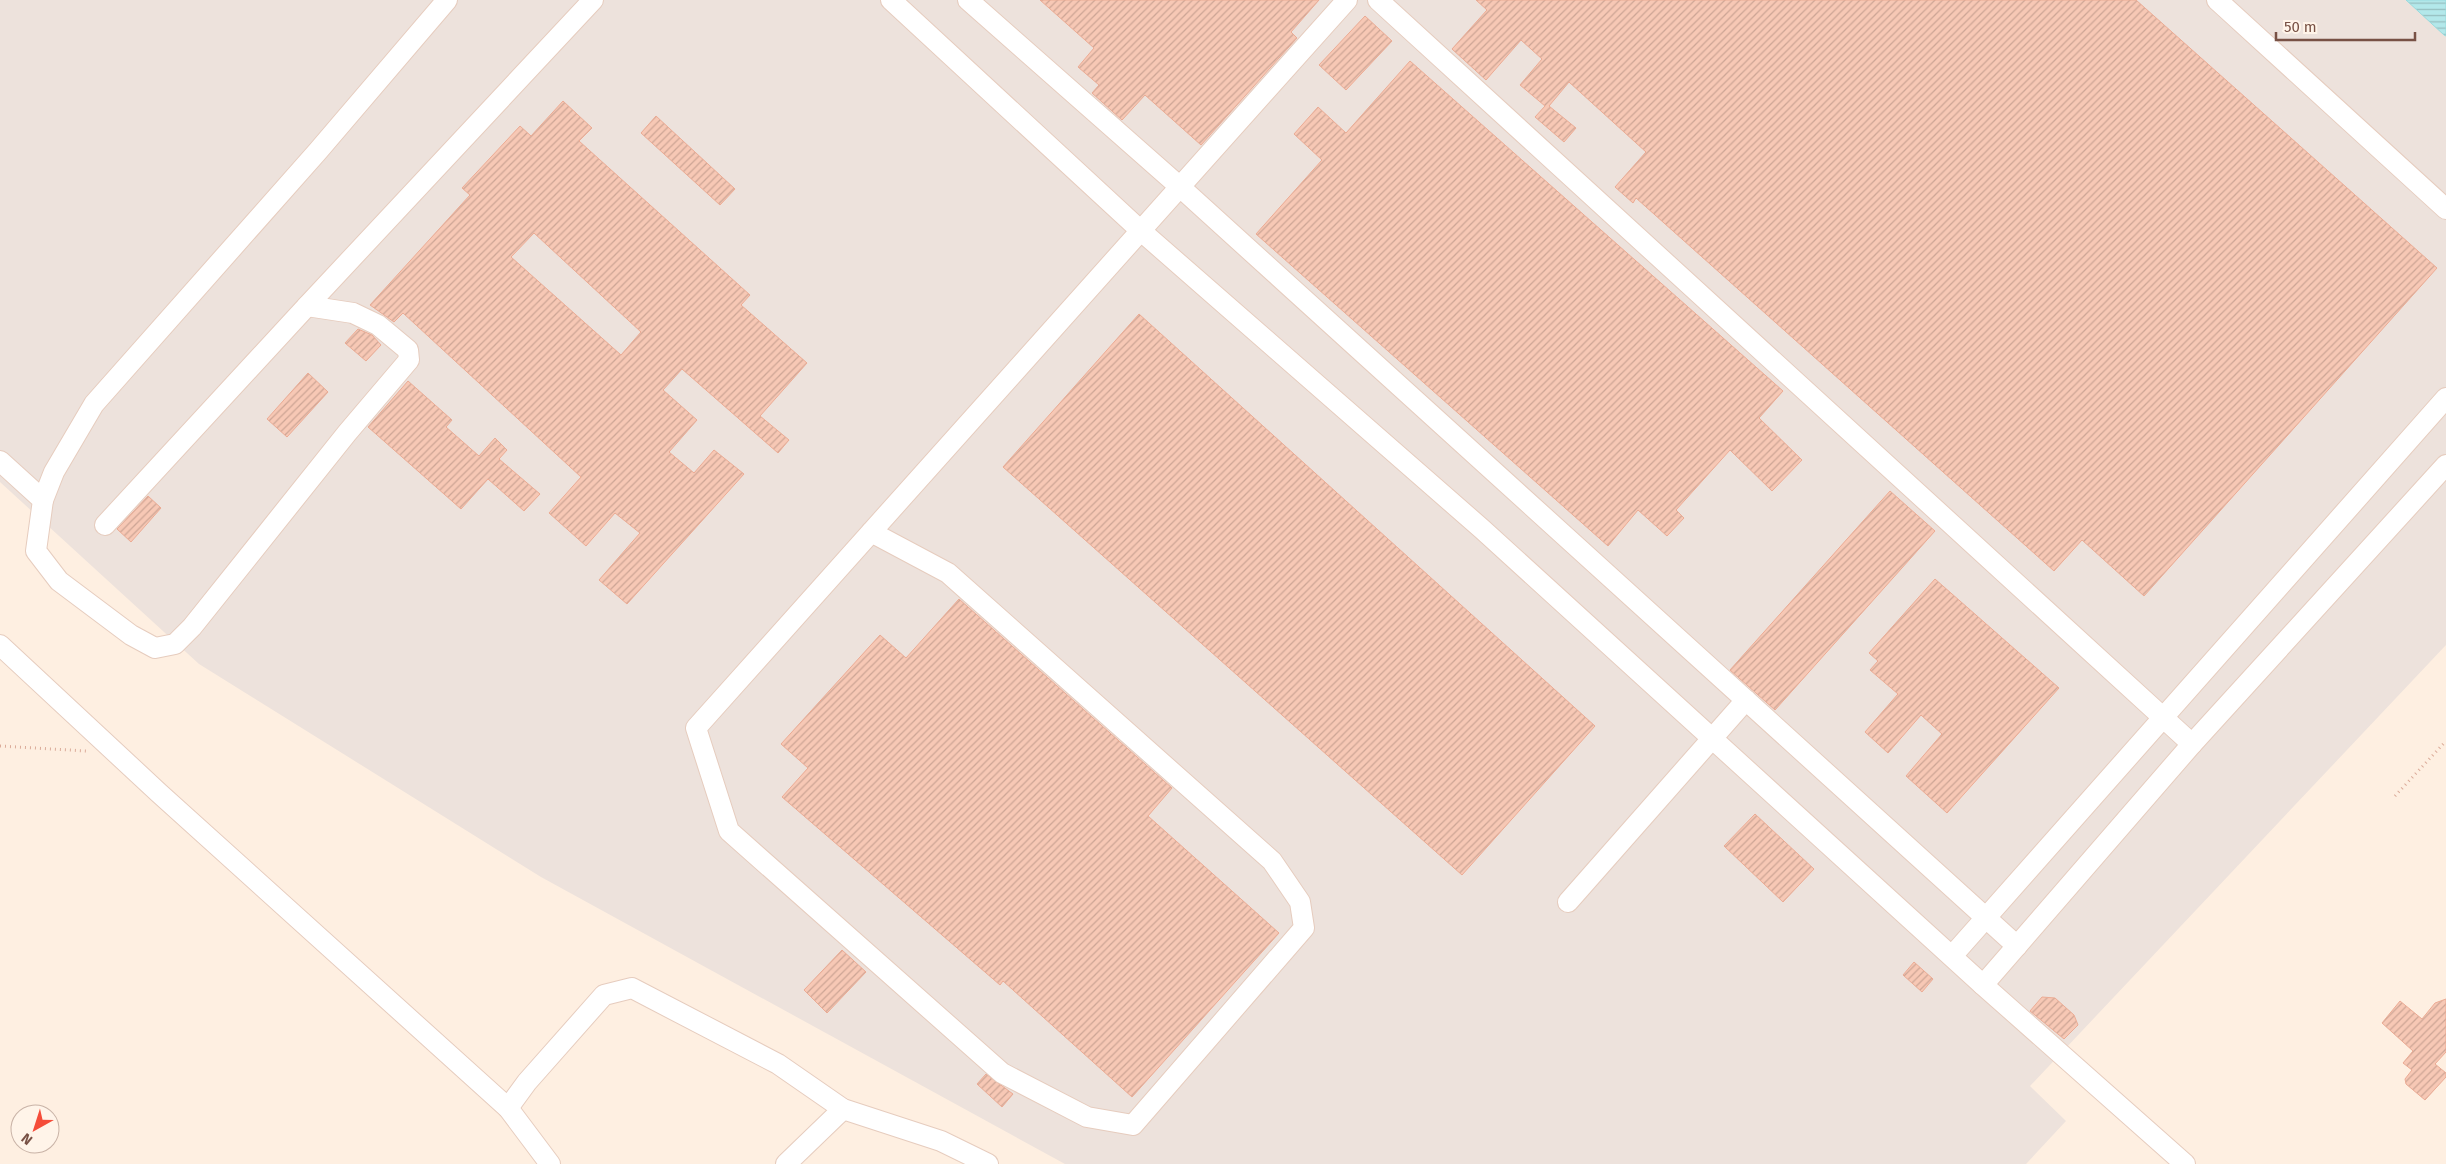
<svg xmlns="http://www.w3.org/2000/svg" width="2446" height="1164" font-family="'Fira Sans',sans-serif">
	<defs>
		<pattern id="water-rules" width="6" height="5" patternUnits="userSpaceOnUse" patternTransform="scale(1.25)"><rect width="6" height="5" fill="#b3e8ea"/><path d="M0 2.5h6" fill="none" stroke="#96bebf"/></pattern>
		<pattern id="building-hatch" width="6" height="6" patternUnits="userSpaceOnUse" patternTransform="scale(1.25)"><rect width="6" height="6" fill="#f7c8b5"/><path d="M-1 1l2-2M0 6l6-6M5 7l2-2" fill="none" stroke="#cda595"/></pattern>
	</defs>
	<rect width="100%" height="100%" fill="#feefe1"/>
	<path fill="#ede2dc" d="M 0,0 L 2446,0 L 2446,645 L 2030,1086 L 2066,1121 L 2026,1164 L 1065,1164 L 541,877 L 199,664 L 0,482 Z"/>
	<path fill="url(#water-rules)" stroke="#98dadd" d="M 2406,0 L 2446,0 L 2446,36 L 2444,35 Z"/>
	<g fill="url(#building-hatch)" stroke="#ebab94" fill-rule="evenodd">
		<path d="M 1040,0 L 1319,0 L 1291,32 L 1297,38 L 1201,145 L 1145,95 L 1122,120 L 1092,93 L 1099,85 L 1078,67 L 1094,48 Z"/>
		<path d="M 1476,0 L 2136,0 L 2437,268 L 2144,596 L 2082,540 L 2054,571 L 1636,198 L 1633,203 L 1615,187 L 1646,152 L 1569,82 L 1549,106 L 1576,128 L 1564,142 L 1535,117 L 1545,106 L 1520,85 L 1542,59 L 1521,40 L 1486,80 L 1452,49 L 1487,10 Z"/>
		<path d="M 1365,16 L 1392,41 L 1346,90 L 1319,65 Z"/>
		<path d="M 1410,61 L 1783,391 L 1759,418 L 1802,460 L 1772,491 L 1730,450 L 1676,510 L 1684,518 L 1667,536 L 1638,510 L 1608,546 L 1256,234 L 1322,160 L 1294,134 L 1318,107 L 1346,133 Z"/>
		<path d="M 563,101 L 592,128 L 579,141 L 750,295 L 741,305 L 807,363 L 760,416 L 789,440 L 778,453 L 682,369 L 663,390 L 697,420 L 669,452 L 694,473 L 714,450 L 744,474 L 627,604 L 599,580 L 640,533 L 615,513 L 586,546 L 549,513 L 581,477 L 403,313 L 394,322 L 370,305 L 470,195 L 462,188 L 520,126 L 531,136 ZM 534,233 L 641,332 L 621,355 L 511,257 Z"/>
		<path d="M 656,116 L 735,189 L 720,205 L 641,133 Z"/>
		<path d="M 1139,314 L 1595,726 L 1462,875 L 1003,467 Z"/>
		<path d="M 358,329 L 372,335 L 381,345 L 366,361 L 345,343 Z"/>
		<path d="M 308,373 L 328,392 L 287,437 L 267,419 Z"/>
		<path d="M 408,381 L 452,420 L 446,427 L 479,456 L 495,438 L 507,450 L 499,459 L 540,494 L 524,511 L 488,479 L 461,509 L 368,427 Z"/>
		<path d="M 1890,491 L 1935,531 L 1775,710 L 1730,670 Z"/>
		<path d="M 148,496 L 161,508 L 131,542 L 117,529 Z"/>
		<path d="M 1935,579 L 2059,688 L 1947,813 L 1906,776 L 1942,734 L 1921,715 L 1888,753 L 1865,732 L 1898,694 L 1870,670 L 1878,661 L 1869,653 Z"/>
		<path d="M 959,599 L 1172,788 L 1148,816 L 1279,933 L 1132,1097 L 1003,981 L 1000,985 L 782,797 L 808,768 L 781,744 L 880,635 L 906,658 Z"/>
		<path d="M 1755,814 L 1814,869 L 1783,902 L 1724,846 Z"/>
		<path d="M 842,950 L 866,972 L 827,1013 L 804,990 Z"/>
		<path d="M 1914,962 L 1933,979 L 1922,992 L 1903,975 Z"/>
		<path d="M 2042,997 L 2055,998 L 2074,1015 L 2078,1025 L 2064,1039 L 2030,1011 Z"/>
		<path d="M 2446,999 L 2446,1052 L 2435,1064 L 2446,1073 L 2446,1077 L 2425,1100 L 2406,1084 L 2405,1079 L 2412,1070 L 2403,1063 L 2413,1051 L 2382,1023 L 2400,1001 L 2422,1019 L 2435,1003 Z"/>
		<path d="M 986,1074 L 1013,1094 L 1002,1107 L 977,1084 Z"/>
	</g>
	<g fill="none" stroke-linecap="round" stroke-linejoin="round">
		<g stroke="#e6ccbe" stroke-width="22">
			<g id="minor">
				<path d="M 891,0 L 1140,230 L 1482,529 L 1983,985 L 2185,1164"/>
				<path d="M 968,0 L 1179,186 L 2017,946"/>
				<path d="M 1378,0 L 2192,744"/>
				<path d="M 2217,0 L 2446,209"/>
				<path d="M 0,461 L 43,500 L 36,551 L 59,581 L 131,635 L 155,648 L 175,644 L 192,627 L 347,433 L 409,360 L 408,350 L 378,325 L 353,313 L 307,306"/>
				<path d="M 43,500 L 54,472 L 94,404 L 318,151 L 447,0"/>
				<path d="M 105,525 L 307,306 L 593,0"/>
				<path d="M 871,532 L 948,573 L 1272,861 L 1300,902 L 1304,928 L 1133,1125 L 1087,1117 L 1002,1073 L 729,831 L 696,728 L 1347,0"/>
				<path d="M 0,645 L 159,793 L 508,1108 L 550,1164"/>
				<path d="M 1568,902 L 1746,700"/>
				<path d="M 1952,956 L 2446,398"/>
				<path d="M 1983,985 L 2192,744 L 2446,465"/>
				<path d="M 508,1108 L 527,1082 L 604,995 L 632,988 L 778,1064 L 843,1109 L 941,1141 L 988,1164"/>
				<path d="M 786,1164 L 843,1109"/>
			</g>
		</g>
		<g stroke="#dbab99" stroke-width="3" stroke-dasharray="1 4" stroke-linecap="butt">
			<path d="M 0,746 L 86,751"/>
			<path d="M 2395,796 L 2446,741"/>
		</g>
		<use href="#minor" stroke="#fff" stroke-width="20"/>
	</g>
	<g transform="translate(35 1129) rotate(219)"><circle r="24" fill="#fff4e9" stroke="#c9b3a7"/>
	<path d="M0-4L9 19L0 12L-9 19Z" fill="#f54c39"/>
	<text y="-8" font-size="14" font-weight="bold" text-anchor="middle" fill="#785145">N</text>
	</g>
	<path d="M2276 32v8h139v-8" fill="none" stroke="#785145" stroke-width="2.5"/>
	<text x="2284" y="32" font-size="15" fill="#785145" stroke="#fff4e9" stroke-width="4" paint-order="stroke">50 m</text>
</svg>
